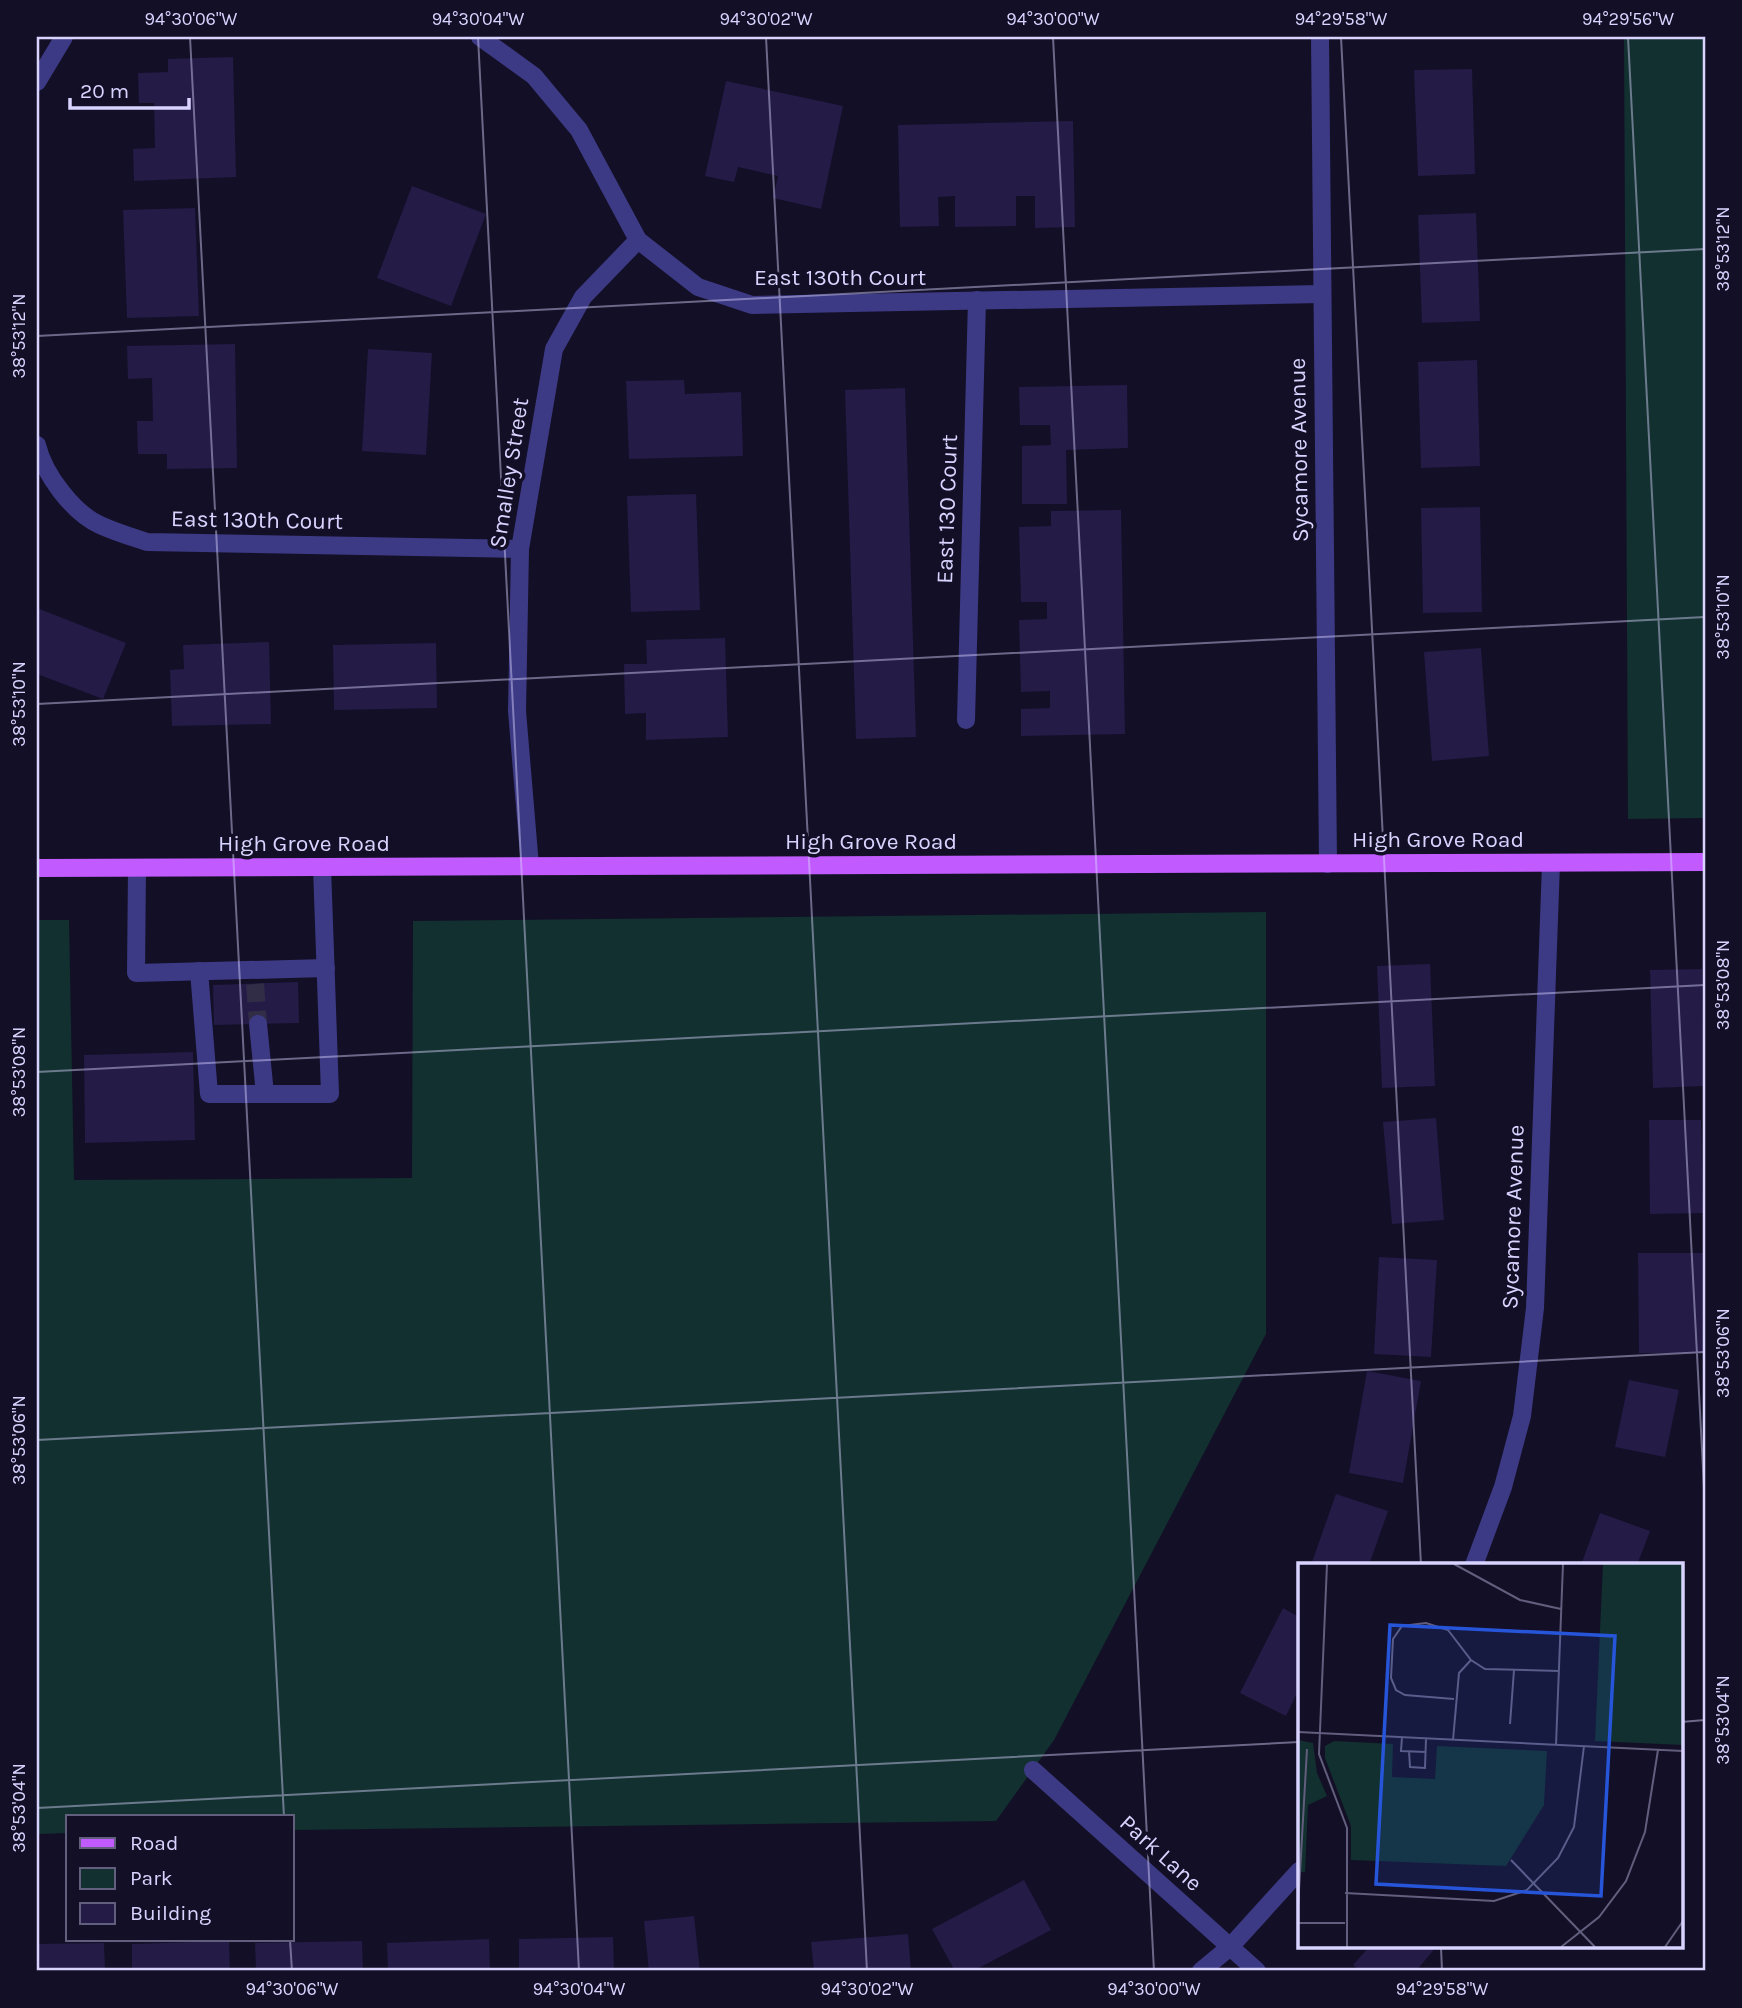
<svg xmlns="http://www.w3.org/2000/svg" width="1742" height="2008" font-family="Karla,sans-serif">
	<rect width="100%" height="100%" fill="#130f26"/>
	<g fill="#12302f">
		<path d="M 1624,37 L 1705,37 L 1705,818 L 1628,819 Z"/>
		<path d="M 1266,912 L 1266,1334 L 1054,1740 L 996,1821 L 292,1830 L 292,1817 L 68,1817 L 68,1833 L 37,1834 L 37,920 L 69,920 L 74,1180 L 412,1178 L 413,921 Z"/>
	</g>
	<g fill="#241b47">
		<path d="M 233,57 L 236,177 L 134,181 L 133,149 L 155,148 L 154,103 L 139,103 L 138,73 L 168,72 L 168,59 Z"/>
		<path d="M 1472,69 L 1475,174 L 1418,176 L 1414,70 Z"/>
		<path d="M 726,81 L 843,106 L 821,209 L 773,198 L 778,176 L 738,167 L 734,182 L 705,176 Z"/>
		<path d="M 1073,121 L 1075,227 L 1035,228 L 1035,196 L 1016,196 L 1016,226 L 955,227 L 955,196 L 938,197 L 939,226 L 900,227 L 898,125 Z"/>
		<path d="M 412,186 L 486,214 L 451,306 L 377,278 Z"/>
		<path d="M 195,208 L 199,316 L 127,318 L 123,210 Z"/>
		<path d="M 1476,213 L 1480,321 L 1422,323 L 1418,215 Z"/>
		<path d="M 235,344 L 237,468 L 167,469 L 167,454 L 138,454 L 137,421 L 153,421 L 152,378 L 128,379 L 127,346 Z"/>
		<path d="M 368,349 L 432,353 L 426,455 L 362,451 Z"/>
		<path d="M 1477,360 L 1480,466 L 1421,468 L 1418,362 Z"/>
		<path d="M 684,380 L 685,394 L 741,392 L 743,456 L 629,459 L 626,381 Z"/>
		<path d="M 1127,385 L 1128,448 L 1066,450 L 1067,504 L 1022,504 L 1022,446 L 1051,445 L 1050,425 L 1020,425 L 1019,387 Z"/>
		<path d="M 905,388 L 916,737 L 856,739 L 845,390 Z"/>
		<path d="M 696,494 L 700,610 L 631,612 L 627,496 Z"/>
		<path d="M 1480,507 L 1482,612 L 1423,613 L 1421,508 Z"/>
		<path d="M 1121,510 L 1125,734 L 1021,736 L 1021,709 L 1050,708 L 1050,691 L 1021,692 L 1019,620 L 1047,619 L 1047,602 L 1021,602 L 1019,527 L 1051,526 L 1051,511 Z"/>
		<path d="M 37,608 L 126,643 L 103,699 L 37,674 Z"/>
		<path d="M 725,638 L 728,737 L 646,740 L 646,713 L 625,714 L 624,664 L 647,664 L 646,640 Z"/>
		<path d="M 269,642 L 271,724 L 172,726 L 170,670 L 184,669 L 183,645 Z"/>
		<path d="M 436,643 L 437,708 L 334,710 L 333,645 Z"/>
		<path d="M 1481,648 L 1489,756 L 1432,761 L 1424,652 Z"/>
		<path d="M 1430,964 L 1435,1086 L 1382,1088 L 1377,966 Z"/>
		<path d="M 1702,969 L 1704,1086 L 1653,1088 L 1650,970 Z"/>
		<path d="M 298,982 L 299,1023 L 214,1025 L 213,985 Z"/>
		<path d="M 193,1052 L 195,1140 L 85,1143 L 84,1055 Z"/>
		<path d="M 1436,1118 L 1444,1220 L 1392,1224 L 1383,1122 Z"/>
		<path d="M 1649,1120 L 1701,1120 L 1703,1213 L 1650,1214 Z"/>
		<path d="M 1638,1253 L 1705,1253 L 1705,1353 L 1639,1353 Z"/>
		<path d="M 1379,1257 L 1437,1260 L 1431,1357 L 1374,1354 Z"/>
		<path d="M 1367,1371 L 1421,1381 L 1403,1483 L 1349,1473 Z"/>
		<path d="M 1629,1380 L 1679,1390 L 1665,1457 L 1615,1447 Z"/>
		<path d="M 1336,1494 L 1388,1511 L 1369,1565 L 1311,1565 Z"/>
		<path d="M 1600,1513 L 1650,1531 L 1637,1565 L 1581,1565 Z"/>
		<path d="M 1283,1608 L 1299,1617 L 1299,1689 L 1286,1716 L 1240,1693 Z"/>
		<path d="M 1024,1880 L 1051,1930 L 973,1971 L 955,1971 L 932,1929 Z"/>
		<path d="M 694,1916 L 700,1971 L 649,1971 L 644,1921 Z"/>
		<path d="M 908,1934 L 911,1971 L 814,1971 L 811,1942 Z"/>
		<path d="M 613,1937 L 614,1971 L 519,1971 L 519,1939 Z"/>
		<path d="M 489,1939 L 490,1971 L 388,1971 L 387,1943 Z"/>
		<path d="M 229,1941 L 230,1971 L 132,1971 L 132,1944 Z"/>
		<path d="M 362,1941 L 363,1971 L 256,1971 L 255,1943 Z"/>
		<path d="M 104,1943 L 105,1971 L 37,1971 L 37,1944 Z"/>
		<path d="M 1369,1947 L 1436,1947 L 1416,1971 L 1361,1971 L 1353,1965 Z"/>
	</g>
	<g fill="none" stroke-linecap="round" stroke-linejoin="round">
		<path stroke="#312d47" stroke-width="18" stroke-dasharray="18 9" stroke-linecap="butt" d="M 255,984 L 258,1024"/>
		<g stroke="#3d3a85" stroke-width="18">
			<path d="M 480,37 L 534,76 L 579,130 L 638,240 L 698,287 L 752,305 L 1322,294"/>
			<path d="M 1320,37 L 1328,864"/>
			<path d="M 37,82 L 64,37"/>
			<path d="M 37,445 C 44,474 73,513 100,525 C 115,532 132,537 147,542 L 520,549"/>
			<path d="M 966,720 L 977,300"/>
			<path d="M 530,866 L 517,711 L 520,549 L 554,349 L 583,297 L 638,240"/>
			<path d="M 137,868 L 136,973 L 326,968"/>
			<path d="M 199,971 L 209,1094 L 330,1094 L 322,867"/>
			<path d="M 258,1024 L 265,1094"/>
			<path d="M 1474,1565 L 1503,1487 L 1522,1416 L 1535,1308 L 1551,863"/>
			<path d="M 1033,1770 L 1257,1971"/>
			<path d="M 1201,1971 L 1230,1947 L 1299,1871"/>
		</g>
		<path stroke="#c25bff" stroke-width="18" d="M 37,868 L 1705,862"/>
	</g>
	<path fill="none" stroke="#d9d4ff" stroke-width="2" stroke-opacity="0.45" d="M 190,37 L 284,1817M 478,37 L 579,1971M 766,37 L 867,1971M 1053,37 L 1154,1971M 1341,37 L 1421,1565M 1628,37 L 1705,1507M 37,336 L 1705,249M 37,704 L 1705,617M 37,1072 L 1705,985M 37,1440 L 1705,1352M 1681,1722 L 1705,1720M 37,1808 L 1299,1742M 290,1940 L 292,1971M 1441,1947 L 1442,1971"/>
	<g text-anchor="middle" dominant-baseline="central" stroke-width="7" stroke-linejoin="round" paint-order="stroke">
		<g font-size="23" fill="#d9d4ff" stroke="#130f26">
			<text x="840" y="277">East 130th Court</text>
			<text transform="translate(1299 450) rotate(-91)">Sycamore Avenue</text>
			<text transform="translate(509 473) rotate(-81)">Smalley Street</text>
			<text transform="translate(947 509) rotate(-88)">East 130 Court</text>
			<text transform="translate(257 520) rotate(1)">East 130th Court</text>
			<text x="1438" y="839">High Grove Road</text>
			<text x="871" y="841">High Grove Road</text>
			<text x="304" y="843">High Grove Road</text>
			<text transform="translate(1513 1217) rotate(-88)">Sycamore Avenue</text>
			<text transform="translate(1161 1853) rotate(42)">Park Lane</text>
		</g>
	</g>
	<g transform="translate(1298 1563)">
		<rect width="385" height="385" fill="#130f26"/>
		<path d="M 305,1 L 385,1 L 385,182 L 297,178 ZM 0,177 L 15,180 L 19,210 L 29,233 L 10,242 L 7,309 L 0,309 ZM 36,178 L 95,181 L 94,214 L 137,216 L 139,183 L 249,188 L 246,242 L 208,303 L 53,297 L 53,263 L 27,195 L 27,183 Z" fill="#12302f"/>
		<path fill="none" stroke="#625e7d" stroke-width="2" d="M 29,1 L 21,191 L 49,265 L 49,384M 156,1 L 222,37 L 263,46M 156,136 L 107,132 L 98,127 L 93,115 L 95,76 L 104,63 L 128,60 L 150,67 L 173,97 L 187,106 L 261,108M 212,161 L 216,107M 0,169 L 385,188M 104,174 L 103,188 L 128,189M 155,177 L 161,110 L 173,97M 258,182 L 265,1M 111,188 L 112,204 L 127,205 L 128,176M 213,297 L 297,384M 47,330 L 196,338 L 229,327 L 260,295 L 276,264 L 286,183M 0,345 L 9,186M 0,360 L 47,360M 263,384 L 301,354 L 328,318 L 347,269 L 360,187M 367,384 L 385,358"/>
		<path fill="#2655da" fill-opacity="0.15" stroke="#2655da" stroke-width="3.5" d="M 92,62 L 317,73 L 303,333 L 78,321 Z"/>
		<rect width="385" height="385" fill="none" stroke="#d9d4ff" stroke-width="3.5"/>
	</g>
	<rect width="1742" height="2008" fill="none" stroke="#130f26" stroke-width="77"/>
	<rect x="66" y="1815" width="228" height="126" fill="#130f26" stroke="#625e7d" stroke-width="2"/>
	<rect x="80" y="1838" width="35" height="10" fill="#c25bff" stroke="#625e7d" stroke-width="2"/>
	<text x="130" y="1850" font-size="21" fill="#d9d4ff">Road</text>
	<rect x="80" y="1868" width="35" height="21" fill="#12302f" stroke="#625e7d" stroke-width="2"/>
	<text x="130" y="1885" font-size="21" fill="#d9d4ff">Park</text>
	<rect x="80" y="1903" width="35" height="21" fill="#241b47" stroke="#625e7d" stroke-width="2"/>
	<text x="130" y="1920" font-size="21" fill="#d9d4ff">Building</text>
	<path d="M70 98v10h119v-10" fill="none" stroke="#d9d4ff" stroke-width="3.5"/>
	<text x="80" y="98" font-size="21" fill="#d9d4ff" stroke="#130f26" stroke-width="5" paint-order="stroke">20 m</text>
	<rect x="38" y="38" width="1666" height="1931" fill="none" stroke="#d9d4ff" stroke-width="2.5"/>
	<g font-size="18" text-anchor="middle" fill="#d9d4ff">
		<text x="191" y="25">94°30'06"W</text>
		<text x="478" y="25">94°30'04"W</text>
		<text x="766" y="25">94°30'02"W</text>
		<text x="1053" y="25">94°30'00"W</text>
		<text x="1341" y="25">94°29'58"W</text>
		<text x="1628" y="25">94°29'56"W</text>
		<text transform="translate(1723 249) rotate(-90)" y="6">38°53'12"N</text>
		<text transform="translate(19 336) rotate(-90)" y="6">38°53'12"N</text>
		<text transform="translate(1723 617) rotate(-90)" y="6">38°53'10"N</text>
		<text transform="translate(19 704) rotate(-90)" y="6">38°53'10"N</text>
		<text transform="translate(1723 985) rotate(-90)" y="6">38°53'08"N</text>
		<text transform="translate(19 1072) rotate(-90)" y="6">38°53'08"N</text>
		<text transform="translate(1723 1353) rotate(-90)" y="6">38°53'06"N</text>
		<text transform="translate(19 1440) rotate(-90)" y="6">38°53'06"N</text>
		<text transform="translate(1723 1720) rotate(-90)" y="6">38°53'04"N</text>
		<text transform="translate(19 1808) rotate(-90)" y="6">38°53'04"N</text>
		<text x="292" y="1995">94°30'06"W</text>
		<text x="579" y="1995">94°30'04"W</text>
		<text x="867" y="1995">94°30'02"W</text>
		<text x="1154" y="1995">94°30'00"W</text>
		<text x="1442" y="1995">94°29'58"W</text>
	</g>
</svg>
